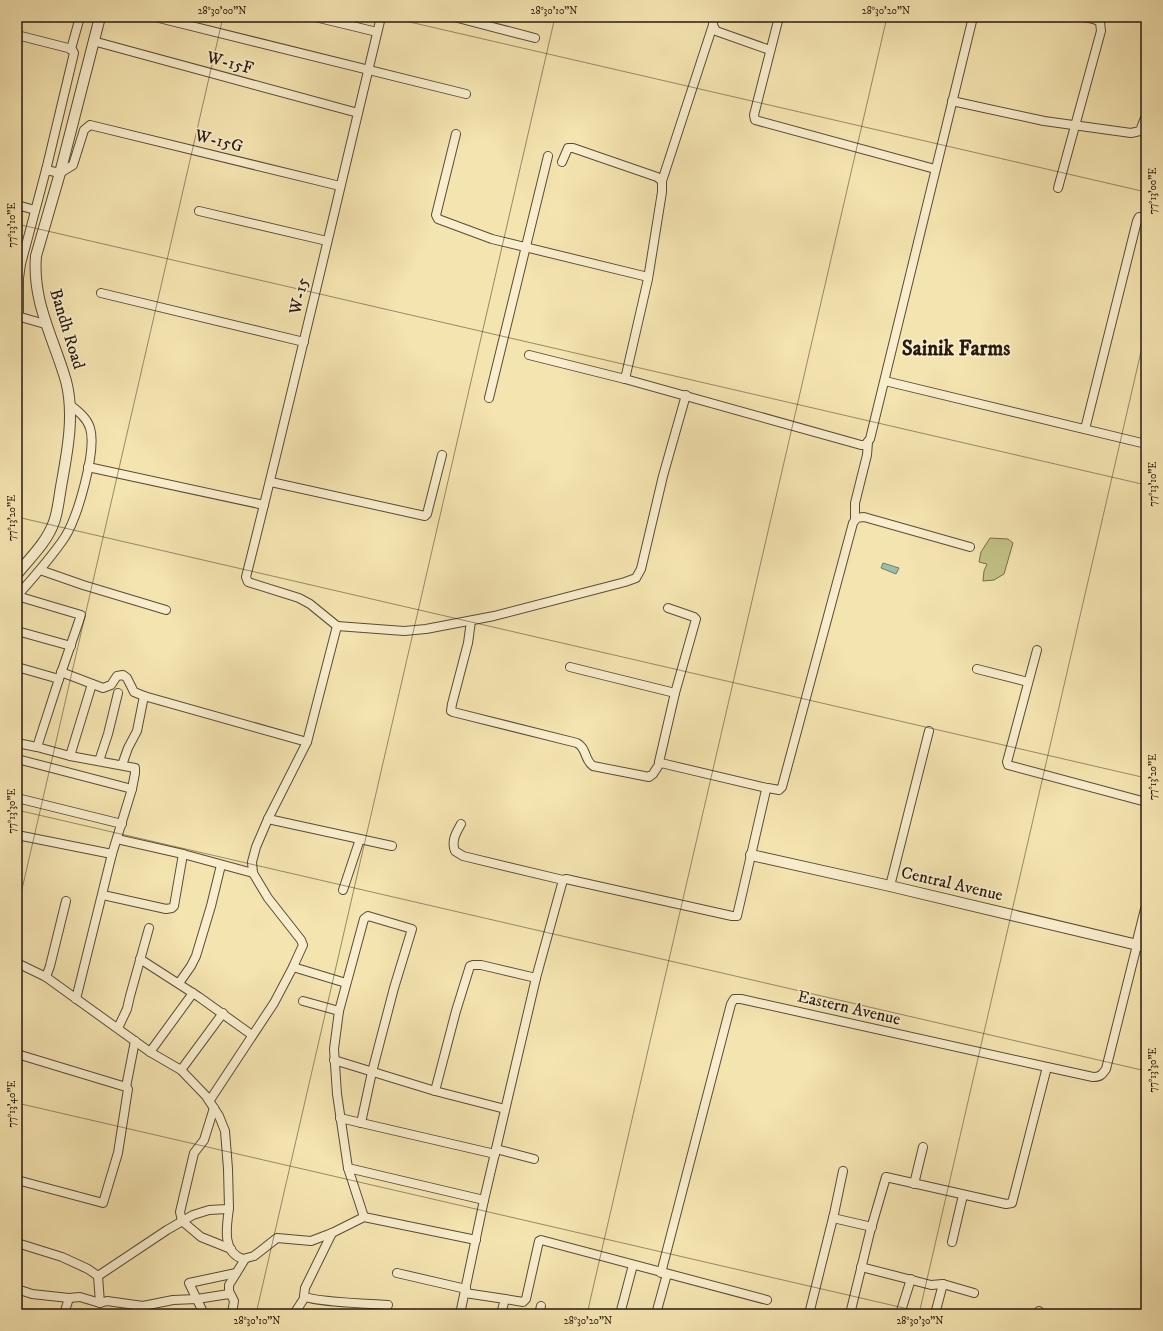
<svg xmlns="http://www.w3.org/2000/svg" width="1163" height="1331" font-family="'IM FELL DW Pica',serif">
	<rect width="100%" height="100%" fill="#f4e4b0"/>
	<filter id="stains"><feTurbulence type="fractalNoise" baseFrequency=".005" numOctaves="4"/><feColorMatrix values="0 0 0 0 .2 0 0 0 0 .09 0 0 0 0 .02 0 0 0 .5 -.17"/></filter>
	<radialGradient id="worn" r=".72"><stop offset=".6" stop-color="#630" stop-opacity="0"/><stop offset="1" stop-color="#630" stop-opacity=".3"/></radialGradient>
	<path fill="#c3c286" stroke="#756e4a" d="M 990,538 L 1008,539 L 1013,543 L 1004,574 L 994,580 L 983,581 L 984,571 L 987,564 L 979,562 L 981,552 Z"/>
	<path fill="#9cbfab" stroke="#6d7d6d" d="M 883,563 L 899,568 L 896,574 L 881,568 Z"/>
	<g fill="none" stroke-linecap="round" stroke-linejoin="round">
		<g stroke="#5a4c37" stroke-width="10">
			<g id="minor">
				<path d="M 155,17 L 466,94"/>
				<path d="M 315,17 L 377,32"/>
				<path d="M 454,17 L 535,38"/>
				<path d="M 713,17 L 713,25 L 716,31 L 770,50"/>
				<path d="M 779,17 L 754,115 L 755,120 L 935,169"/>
				<path d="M 17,35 L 68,48 L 73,51 L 74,53 L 47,166 L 21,264 L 19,278 L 19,317"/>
				<path d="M 93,41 L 358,113"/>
				<path d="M 71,49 L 80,17"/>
				<path d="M 952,101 L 1044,121 L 1131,133 L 1140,131 L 1146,115"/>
				<path d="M 456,134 L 436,215 L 438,219 L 492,239 L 648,277"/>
				<path d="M 562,162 L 568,148 L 573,148 L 657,177 L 662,181 L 662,192 L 648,279 L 625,379"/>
				<path d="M 46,170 L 60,173 L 73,165 L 84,130 L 90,125 L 340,186"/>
				<path d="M 662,181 L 713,25"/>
				<path d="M 1058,188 L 1101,31 L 1100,22 L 1094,19 L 1084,17"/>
				<path d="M 17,205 L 35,210"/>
				<path d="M 199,211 L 327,241"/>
				<path d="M 101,293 L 304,342"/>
				<path d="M 17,316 L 45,324"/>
				<path d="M 529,355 L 625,379 L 861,445 L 865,445 L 870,439 L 973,17"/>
				<path d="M 885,381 L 1146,444"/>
				<path d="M 489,398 L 548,156"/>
				<path d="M 1085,429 L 1137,221 L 1139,217 L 1146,218"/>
				<path d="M 88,467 L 264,505"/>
				<path d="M 271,482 L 425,516 L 427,514 L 442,455"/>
				<path d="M 855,519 L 855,503 L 867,455 L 868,442"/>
				<path d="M 40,570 L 83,585 L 166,610"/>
				<path d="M 17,596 C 34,577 51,558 65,537 C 78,516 97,450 90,428 C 87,418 78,411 70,405"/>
				<path d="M 17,596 L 81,615 L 59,679 L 37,747"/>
				<path d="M 668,608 L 694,617 L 696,619 L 675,693 L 659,762 L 661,763 L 767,788"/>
				<path d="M 471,621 L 468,643 L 452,704 L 451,711 L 453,712 L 577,743 C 587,748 584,760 593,766 L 649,777 L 653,774 L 660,763"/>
				<path d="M 337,626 L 404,631 L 426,629 L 494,616 L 625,582 L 636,578 L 641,569 L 663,476 L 686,395"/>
				<path d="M 17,631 L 71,646"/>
				<path d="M 1037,650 L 1007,762 L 1008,765 L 1146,802"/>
				<path d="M 17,667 L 59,679"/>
				<path d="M 570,667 L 675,693"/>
				<path d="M 977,669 L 1028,682"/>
				<path d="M 61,672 L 103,688 L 111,685 L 117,676 L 123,675 L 127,678 L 134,692 L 144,696 L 307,742"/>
				<path d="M 17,743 L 37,747 L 70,756 L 135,768 L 135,773 L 132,789 L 112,854 L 76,999"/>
				<path d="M 70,756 L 92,684"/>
				<path d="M 17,759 L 132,789"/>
				<path d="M 99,761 L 108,734 L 118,693"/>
				<path d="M 122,765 L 128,748 L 137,731 L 144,696"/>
				<path d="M 17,798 L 122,824"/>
				<path d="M 268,819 L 392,846"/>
				<path d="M 461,824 C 456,833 451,841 455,851 L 463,856 L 563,880 L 566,879 L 732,916 L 737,916 L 766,790 L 768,788 L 779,790 L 782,787 L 853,523 C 856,518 858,517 864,517 L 970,547"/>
				<path d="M 17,835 L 112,854"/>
				<path d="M 117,839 L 183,854 L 253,873"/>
				<path d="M 890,886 L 929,731"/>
				<path d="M 343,890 L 360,839"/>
				<path d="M 103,895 L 166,909 L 172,908 L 174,906 L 183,854"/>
				<path d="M 140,959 L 199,997 L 252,1035"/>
				<path d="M 17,963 L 46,977 L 150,1052 L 181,1070 L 206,1096 L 219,1116 L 225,1131 L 228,1169 L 229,1208 L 227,1209 L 209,1210 L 193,1215 L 167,1230 L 98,1276"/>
				<path d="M 293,967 L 346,983"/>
				<path d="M 46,977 L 50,966 L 66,901"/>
				<path d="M 179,983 L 191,966 L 196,956 L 211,906 L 221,865"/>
				<path d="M 303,1001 L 339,1011"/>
				<path d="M 118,1028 L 127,1009 L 130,996 L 149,928"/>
				<path d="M 150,1052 L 193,993"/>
				<path d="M 17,1054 L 126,1087 L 128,1089 L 118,1153 L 103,1203 L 17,1180"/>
				<path d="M 334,1060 L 435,1091 L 505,1109"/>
				<path d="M 181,1070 L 223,1013"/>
				<path d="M 126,1087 L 135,1041"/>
				<path d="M 435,1091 L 456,1011 L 470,966 L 473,965 L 481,965 L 536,978"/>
				<path d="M 210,1100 L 274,1003 L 293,967 L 303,945 L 301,940 L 268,898 L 253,873 L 252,862 L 256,847 L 268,819 L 307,742 L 337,626 L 310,604 L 299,598 L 248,582 L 246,577 C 293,391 336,204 381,17"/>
				<path d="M 214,1108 L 204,1140 L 194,1153 L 180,1212 L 182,1221 L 201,1237 L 231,1249"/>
				<path d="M 340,1118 L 495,1154"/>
				<path d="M 361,1123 L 372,1072 L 394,988 L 412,929 L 368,916 L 364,919 L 339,1011 L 334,1049 L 337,1094 L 348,1168 L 364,1217"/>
				<path d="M 496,1149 L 534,1159"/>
				<path d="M 348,1168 L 484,1200"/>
				<path d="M 914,1184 L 923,1147"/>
				<path d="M 229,1208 C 227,1225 221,1252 243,1259 L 254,1256 L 277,1238 L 311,1241 L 332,1233 L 364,1217 L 476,1240"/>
				<path d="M 833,1218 L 872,1227"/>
				<path d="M 332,1233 L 305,1288 L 304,1296 C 312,1302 374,1304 388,1305"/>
				<path d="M 952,1242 L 963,1195"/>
				<path d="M 17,1243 L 62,1257 L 88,1269 L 98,1276"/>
				<path d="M 861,1267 L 931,1285 L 943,1284 L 974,1293"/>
				<path d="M 397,1273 L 466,1289"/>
				<path d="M 661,1273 L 731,1004 L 734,999 L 741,999 L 1047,1067 L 1093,1077 C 1100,1077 1102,1075 1106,1069 L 1137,945"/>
				<path d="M 98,1276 L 100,1303"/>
				<path d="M 17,1289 L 32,1294 L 69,1298 L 80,1297 L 100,1303 L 107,1301 L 143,1306 L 173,1300 L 197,1299 L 229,1294"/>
				<path d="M 465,1293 L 505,1299 L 501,1314"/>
				<path d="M 505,1299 L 523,1302 L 526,1299 L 539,1241 L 541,1240 L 767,1300"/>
				<path d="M 64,1314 L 69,1298"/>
				<path d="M 204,1314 L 189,1283 L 236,1273"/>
				<path d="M 232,1314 L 234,1301 L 229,1291 L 229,1285 L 245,1259"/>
				<path d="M 294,1314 L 305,1297"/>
				<path d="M 460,1314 L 484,1200 L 536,978 L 563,880"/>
				<path d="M 539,1314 L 541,1306"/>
				<path d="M 620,1314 L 633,1265"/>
				<path d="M 656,1314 L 667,1274"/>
				<path d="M 809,1314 L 834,1214 L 843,1171"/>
				<path d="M 850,1314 L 870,1232 L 886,1177 L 1006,1204 L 1012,1203 L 1047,1067"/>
				<path d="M 900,1314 L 911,1279"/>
				<path d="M 935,1314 L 943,1284"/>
				<path d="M 1038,1314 L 1039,1311"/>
			</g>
		</g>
		<g stroke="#5a4c37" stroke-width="12">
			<g id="tertiary">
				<path d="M 17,574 C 30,558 47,542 54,522 C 58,511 59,498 61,487 C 67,453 75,415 66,381 C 54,339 32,302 36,256 L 60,173 L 100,17"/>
				<path d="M 751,855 L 890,886 L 1146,947"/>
				<path d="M 1137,945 L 1146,909"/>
			</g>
		</g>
		<use href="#minor" stroke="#f8edcc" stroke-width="8"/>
		<use href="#tertiary" stroke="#f8edcc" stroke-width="10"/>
	</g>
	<path fill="none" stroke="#271a0f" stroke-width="1" stroke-opacity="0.45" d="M 388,17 L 1146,192M 17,224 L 1146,485M 17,517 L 1146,778M 17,810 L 1146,1071M 17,911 L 223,17M 17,1103 L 930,1314M 256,1314 L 555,17M 587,1314 L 887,17M 919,1314 L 1146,330"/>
	<g text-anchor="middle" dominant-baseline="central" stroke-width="3.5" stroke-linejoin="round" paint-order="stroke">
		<g font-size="17" fill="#271a0f" stroke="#f8edcc">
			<text transform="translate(230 63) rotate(15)">W-15F</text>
			<text transform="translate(219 141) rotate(14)">W-15G</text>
			<text transform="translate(299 296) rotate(-77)">W-15</text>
			<text transform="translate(67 329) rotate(73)">Bandh Road</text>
			<text transform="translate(952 884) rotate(13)">Central Avenue</text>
			<text transform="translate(849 1008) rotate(13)">Eastern Avenue</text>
		</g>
		<g font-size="21" font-weight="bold" fill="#271a0f" stroke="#f8edcc">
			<text x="956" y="349">Sainik Farms</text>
		</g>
	</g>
	<rect width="1163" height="1331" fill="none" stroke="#f4e4b0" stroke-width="44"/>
	<rect x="22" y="22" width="1119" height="1287" fill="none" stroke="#271a0f" stroke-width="1.5"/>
	<g font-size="10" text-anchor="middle" fill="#271a0f">
		<text x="222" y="14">28°30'00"N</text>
		<text x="554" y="14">28°30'10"N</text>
		<text x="886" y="14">28°30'20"N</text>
		<text transform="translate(1152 191) rotate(-90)" y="4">77°13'00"E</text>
		<text transform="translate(11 225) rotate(-90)" y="4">77°13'10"E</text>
		<text transform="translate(1152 484) rotate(-90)" y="4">77°13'10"E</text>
		<text transform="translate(11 518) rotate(-90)" y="4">77°13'20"E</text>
		<text transform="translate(1152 777) rotate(-90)" y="4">77°13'20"E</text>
		<text transform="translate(11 811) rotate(-90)" y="4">77°13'30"E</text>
		<text transform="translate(1152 1070) rotate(-90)" y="4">77°13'30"E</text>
		<text transform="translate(11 1104) rotate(-90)" y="4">77°13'40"E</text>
		<text x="257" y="1324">28°30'10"N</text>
		<text x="588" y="1324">28°30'20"N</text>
		<text x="920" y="1324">28°30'30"N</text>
	</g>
	<rect width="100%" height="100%" filter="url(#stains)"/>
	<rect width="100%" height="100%" fill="url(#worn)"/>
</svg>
